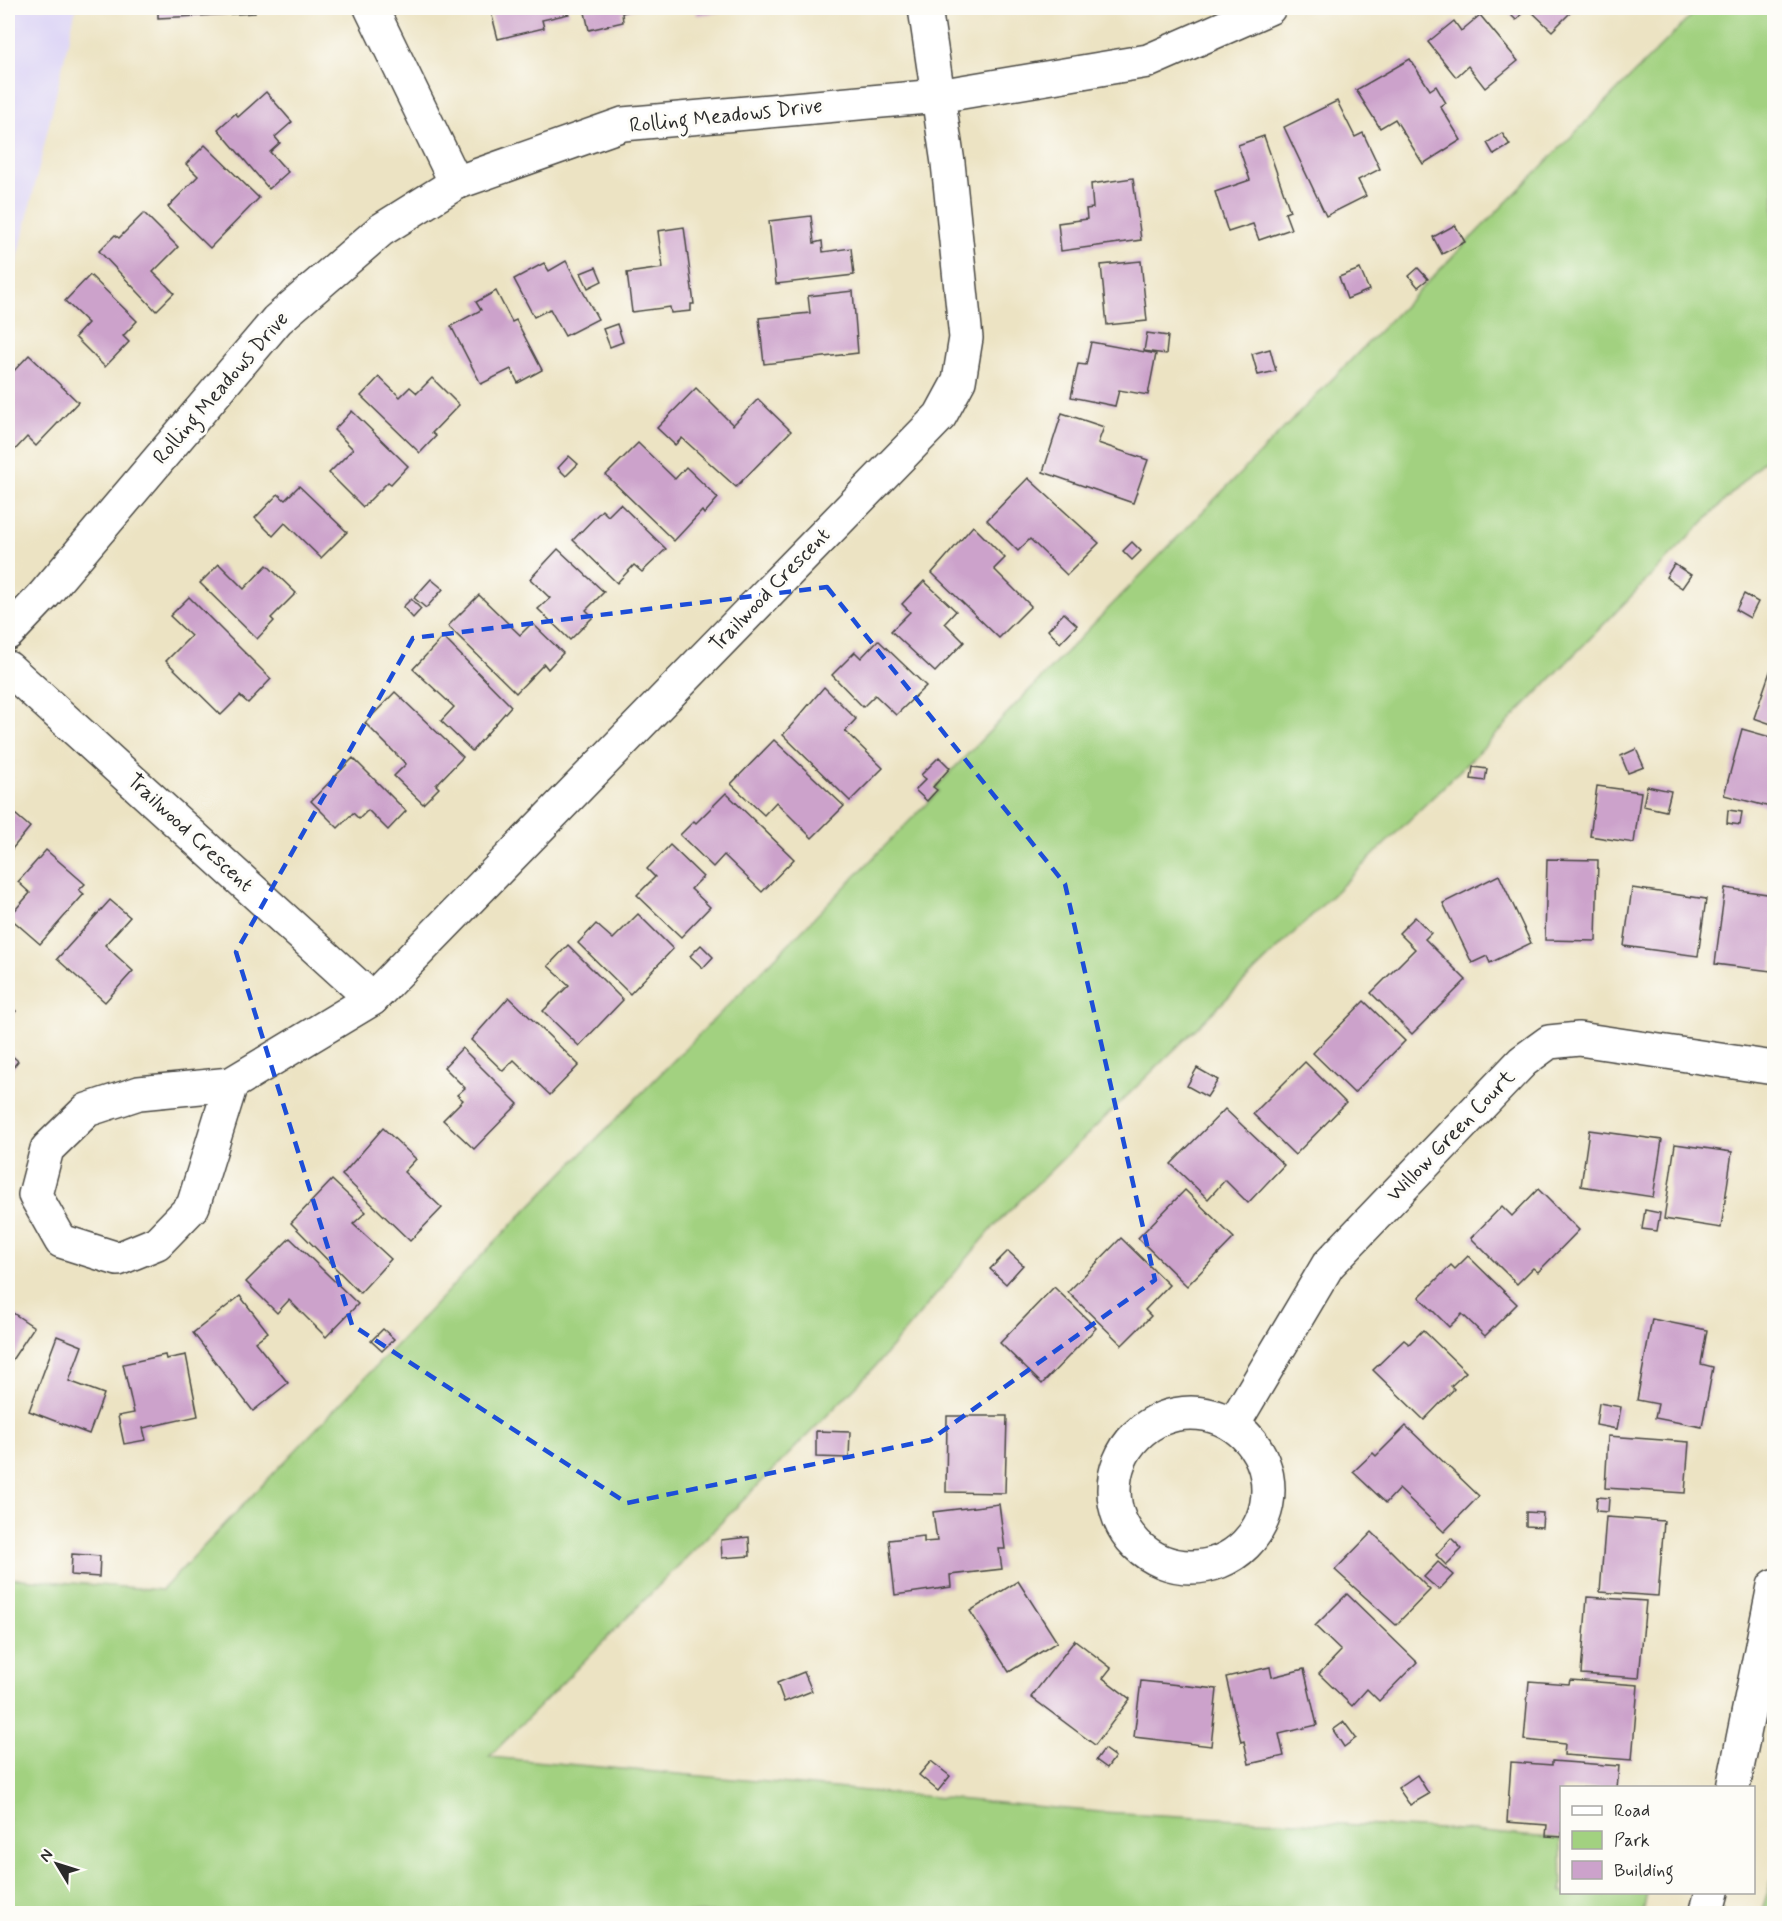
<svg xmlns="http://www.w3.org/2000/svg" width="1782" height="1921" font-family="Mynerve,sans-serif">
	<rect width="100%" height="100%" fill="#fdfcf7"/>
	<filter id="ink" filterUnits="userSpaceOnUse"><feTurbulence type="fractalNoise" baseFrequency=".0167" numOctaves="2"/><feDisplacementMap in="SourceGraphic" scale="12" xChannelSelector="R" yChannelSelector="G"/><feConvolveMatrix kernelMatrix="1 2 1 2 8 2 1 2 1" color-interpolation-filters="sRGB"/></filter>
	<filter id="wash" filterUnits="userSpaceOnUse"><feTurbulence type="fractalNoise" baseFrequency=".008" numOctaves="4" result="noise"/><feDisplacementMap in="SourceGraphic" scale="24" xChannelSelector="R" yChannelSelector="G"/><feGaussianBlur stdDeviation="1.35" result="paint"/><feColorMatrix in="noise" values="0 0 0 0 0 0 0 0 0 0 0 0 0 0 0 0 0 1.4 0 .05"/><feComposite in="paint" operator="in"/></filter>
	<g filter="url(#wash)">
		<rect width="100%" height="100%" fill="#ece3c3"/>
		<path fill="#ddd5f6" d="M 8,8 L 76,8 L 8,301 Z"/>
		<g fill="#a2d180" stroke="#667e56" stroke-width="1.5">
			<path d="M 1699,8 L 1774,8 L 1774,450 L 1484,747 L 997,1223 L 874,1368 L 489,1757 L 1100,1812 L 1461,1830 L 1561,1839 L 1562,1892 L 1647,1893 L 1643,1913 L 8,1913 L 8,1578 L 162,1590 L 487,1250 L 939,791 L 936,787 C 1188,525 1443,265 1699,8 Z"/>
			<path d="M 1774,1873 L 1774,1913 L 1761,1913 Z"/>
		</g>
		<g id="blocks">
			<g fill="#cca2cb">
				<path d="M 158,8 L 255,8 L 255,13 L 158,18 Z"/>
				<path d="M 490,8 L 568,8 L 569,14 L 542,20 L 544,28 L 498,39 Z"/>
				<path d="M 584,8 L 639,8 L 622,13 L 623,22 L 589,30 Z"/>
				<path d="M 696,8 L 731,8 L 732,11 L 697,15 Z"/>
				<path d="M 1504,8 L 1527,8 L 1516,20 Z"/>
				<path d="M 1528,8 L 1575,8 L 1552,31 Z"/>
				<path d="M 1480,15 L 1518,61 L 1485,88 L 1468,66 L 1456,77 L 1428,42 L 1454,21 L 1461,31 Z"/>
				<path d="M 1410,59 L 1430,90 L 1436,86 L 1446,103 L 1440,106 L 1461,140 L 1423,164 L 1395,119 L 1380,128 L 1356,90 Z"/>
				<path d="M 266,92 L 292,122 L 275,137 L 280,143 L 270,152 L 288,172 L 269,189 L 218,129 L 236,113 L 238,117 Z"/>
				<path d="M 1337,101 L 1355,137 L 1363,133 L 1380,169 L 1358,180 L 1366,196 L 1326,216 L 1284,127 Z"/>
				<path d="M 1502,133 L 1510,145 L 1494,155 L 1487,143 Z"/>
				<path d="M 1264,136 L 1290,211 L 1285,213 L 1291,229 L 1259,240 L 1253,224 L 1228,232 L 1215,192 L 1250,180 L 1238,145 Z"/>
				<path d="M 205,145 L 259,198 L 210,248 L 168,207 L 198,176 L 186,164 Z"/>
				<path d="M 1133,178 L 1141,240 L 1061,251 L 1058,223 L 1087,219 L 1086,209 L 1093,208 L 1091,184 Z"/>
				<path d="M 144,213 L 178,247 L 153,272 L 174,293 L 156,311 L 99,251 L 115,235 L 119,238 Z"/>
				<path d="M 811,216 L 814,243 L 822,241 L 823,252 L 851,248 L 854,275 L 776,284 L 769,221 Z"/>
				<path d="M 1455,225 L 1465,242 L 1442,254 L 1433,237 Z"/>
				<path d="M 684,227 L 694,304 L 691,304 L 691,311 L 671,313 L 670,307 L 632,312 L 627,273 L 663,268 L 658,231 Z"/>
				<path d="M 566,261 L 598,319 L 565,336 L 550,309 L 534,317 L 514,279 L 544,263 L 549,271 Z"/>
				<path d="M 1141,261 L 1147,321 L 1107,325 L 1101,265 Z"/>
				<path d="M 596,267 L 602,281 L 588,288 L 581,273 Z"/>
				<path d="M 1418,268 L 1428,279 L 1418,287 L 1409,276 Z"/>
				<path d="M 1360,269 L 1369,290 L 1347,299 L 1339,277 Z"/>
				<path d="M 90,275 L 137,321 L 123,336 L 129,342 L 105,367 L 75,337 L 88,323 L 65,301 Z"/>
				<path d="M 496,291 L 512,322 L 516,320 L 542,370 L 518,383 L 511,369 L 481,384 L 451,326 L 481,310 L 476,302 Z"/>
				<path d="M 853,291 L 858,353 L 764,364 L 759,318 L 810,313 L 808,296 Z"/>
				<path d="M 617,324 L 623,342 L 610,347 L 603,329 Z"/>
				<path d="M 1147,333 L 1168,336 L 1166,354 L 1144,351 Z"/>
				<path d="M 1091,342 L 1156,354 L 1148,395 L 1119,390 L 1115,406 L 1071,397 L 1078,364 L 1086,365 Z"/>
				<path d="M 1270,349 L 1276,371 L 1258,375 L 1252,354 Z"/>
				<path d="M 29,355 L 78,402 L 36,446 L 27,437 L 13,452 L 8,447 L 8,377 Z"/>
				<path d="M 379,377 L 400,397 L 410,387 L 417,393 L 432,378 L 459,405 L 432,433 L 436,436 L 420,453 L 361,396 Z"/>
				<path d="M 696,388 L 733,425 L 758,399 L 791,431 L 736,487 L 682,438 L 675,445 L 657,428 Z"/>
				<path d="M 352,411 L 408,466 L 391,484 L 388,482 L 363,507 L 329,473 L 353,449 L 334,430 Z"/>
				<path d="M 1062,413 L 1104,427 L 1098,443 L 1148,460 L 1133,503 L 1043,472 Z"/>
				<path d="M 638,443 L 675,479 L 686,467 L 718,498 L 704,514 L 702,511 L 674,541 L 606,475 Z"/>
				<path d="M 569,456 L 578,464 L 566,476 L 558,468 Z"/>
				<path d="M 1028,478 L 1099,543 L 1067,575 L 1030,539 L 1018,551 L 987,520 Z"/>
				<path d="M 299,486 L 347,532 L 321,558 L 285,523 L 273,536 L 255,518 L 278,494 L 285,500 Z"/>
				<path d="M 620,504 L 666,549 L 642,572 L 634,565 L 617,583 L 573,540 L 602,510 L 608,516 Z"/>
				<path d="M 973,526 L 1005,558 L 994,569 L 1031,606 L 999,638 L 932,573 Z"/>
				<path d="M 1132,542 L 1141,551 L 1132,560 L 1123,551 Z"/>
				<path d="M 558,549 L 604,592 L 586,610 L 593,617 L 570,640 L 538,609 L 550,598 L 530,579 Z"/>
				<path d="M 219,564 L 244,589 L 267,565 L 296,593 L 271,618 L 274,621 L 257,639 L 200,583 Z"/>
				<path d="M 1674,564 L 1691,575 L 1682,588 L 1666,577 Z"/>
				<path d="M 431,579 L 443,589 L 426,608 L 414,598 Z"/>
				<path d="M 924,581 L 956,611 L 945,623 L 964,642 L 935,672 L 891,631 L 910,612 L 902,604 Z"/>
				<path d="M 1744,594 L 1758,602 L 1750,618 L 1736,610 Z"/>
				<path d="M 479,595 L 520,635 L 532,623 L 563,653 L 548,669 L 544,664 L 516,693 L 448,626 Z"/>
				<path d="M 189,597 L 271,679 L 248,703 L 240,696 L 221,715 L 166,661 L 191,636 L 170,616 Z"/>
				<path d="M 411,599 L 421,609 L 413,618 L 403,607 Z"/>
				<path d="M 1064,613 L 1077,625 L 1060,643 L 1048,630 Z"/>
				<path d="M 443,637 L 511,706 L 472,751 L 441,721 L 454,707 L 413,669 Z"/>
				<path d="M 878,640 L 926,686 L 896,715 L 875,695 L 863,707 L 832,675 L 855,652 L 861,658 Z"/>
				<path d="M 1774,660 L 1774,725 L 1754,718 Z"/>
				<path d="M 824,687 L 856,719 L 845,731 L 883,768 L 850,801 L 783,735 Z"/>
				<path d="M 395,692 L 463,757 L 436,785 L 439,788 L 423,804 L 394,776 L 406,764 L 365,723 Z"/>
				<path d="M 1742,729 L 1774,738 L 1774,808 L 1724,795 Z"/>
				<path d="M 774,740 L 844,806 L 812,838 L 776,802 L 764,815 L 731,784 Z"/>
				<path d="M 1636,749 L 1644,767 L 1628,773 L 1621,756 Z"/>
				<path d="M 939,757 L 950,768 L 933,787 L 937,790 L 927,801 L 915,790 L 926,779 L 921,775 Z"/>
				<path d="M 353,758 L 406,811 L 388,830 L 368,810 L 359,819 L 353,813 L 338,828 L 311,801 Z"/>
				<path d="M 1473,767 L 1487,769 L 1485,781 L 1471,779 Z"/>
				<path d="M 1597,786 L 1641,792 L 1634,843 L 1590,836 Z"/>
				<path d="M 1647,786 L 1671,791 L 1666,811 L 1643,806 Z"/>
				<path d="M 726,793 L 794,859 L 762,892 L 724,855 L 713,867 L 680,835 L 694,821 L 696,823 Z"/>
				<path d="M 8,808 L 30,827 L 8,854 Z"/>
				<path d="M 1728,810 L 1742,812 L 1740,825 L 1727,823 Z"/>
				<path d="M 670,845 L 703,877 L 691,889 L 710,907 L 681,937 L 637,895 L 655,877 L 647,869 Z"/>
				<path d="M 46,850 L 85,884 L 79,890 L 84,894 L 40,944 L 9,917 L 30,893 L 18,882 Z"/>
				<path d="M 1547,859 L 1598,860 L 1596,941 L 1545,940 Z"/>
				<path d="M 1499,875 L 1531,943 L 1490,963 L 1487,956 L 1472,963 L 1443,903 Z"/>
				<path d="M 1632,888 L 1706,899 L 1698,956 L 1624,946 Z"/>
				<path d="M 1725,888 L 1774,895 L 1774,949 L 1771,971 L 1715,964 Z"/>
				<path d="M 110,900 L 130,917 L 105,945 L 133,971 L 105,1002 L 57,959 Z"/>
				<path d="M 638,914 L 673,949 L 630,994 L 578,943 L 596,924 L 613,939 Z"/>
				<path d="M 1415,917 L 1431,933 L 1425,939 L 1466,980 L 1412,1034 L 1371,993 L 1415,949 L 1399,933 Z"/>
				<path d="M 568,945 L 623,1000 L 579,1046 L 543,1011 L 569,985 L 548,966 Z"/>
				<path d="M 701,945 L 713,957 L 703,968 L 690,956 Z"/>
				<path d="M 509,997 L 579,1065 L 550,1095 L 514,1060 L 503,1071 L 471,1040 Z"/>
				<path d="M 1364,1001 L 1405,1041 L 1354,1093 L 1313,1053 Z"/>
				<path d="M 8,1004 L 16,1011 L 8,1020 Z"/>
				<path d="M 462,1048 L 518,1104 L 474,1149 L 443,1120 L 463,1100 L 457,1095 L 465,1088 L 444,1067 Z"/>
				<path d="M 8,1052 L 18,1061 L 8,1074 Z"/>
				<path d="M 1305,1062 L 1346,1103 L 1295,1155 L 1253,1114 Z"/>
				<path d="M 1197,1068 L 1218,1080 L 1207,1097 L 1187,1086 Z"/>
				<path d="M 1225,1109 L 1284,1165 L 1248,1203 L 1225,1180 L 1208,1199 L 1171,1164 Z"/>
				<path d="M 383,1128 L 416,1159 L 404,1172 L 442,1208 L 410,1241 L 342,1175 Z"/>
				<path d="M 1589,1130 L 1662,1140 L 1653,1197 L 1581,1186 Z"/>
				<path d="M 1675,1144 L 1732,1152 L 1721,1228 L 1664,1219 Z"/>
				<path d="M 332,1180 L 366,1212 L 353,1224 L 391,1259 L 360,1293 L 291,1223 Z"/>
				<path d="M 1538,1189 L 1579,1230 L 1538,1272 L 1533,1268 L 1517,1284 L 1471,1238 L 1502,1206 L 1512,1216 Z"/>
				<path d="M 1185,1190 L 1234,1238 L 1187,1286 L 1138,1238 Z"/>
				<path d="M 1645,1210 L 1660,1213 L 1657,1231 L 1642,1229 Z"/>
				<path d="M 290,1238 L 358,1304 L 326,1337 L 289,1300 L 277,1313 L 246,1282 Z"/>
				<path d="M 1121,1238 L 1169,1285 L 1145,1310 L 1151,1316 L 1122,1345 L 1068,1292 Z"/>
				<path d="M 1008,1251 L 1023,1265 L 1006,1284 L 990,1269 Z"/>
				<path d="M 1468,1256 L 1517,1304 L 1485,1336 L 1462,1314 L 1449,1327 L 1419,1297 L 1451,1265 L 1455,1269 Z"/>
				<path d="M 1054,1287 L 1096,1328 L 1042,1384 L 1000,1343 Z"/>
				<path d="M 240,1296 L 268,1332 L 255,1342 L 288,1383 L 253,1411 L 193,1333 Z"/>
				<path d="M 13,1313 L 34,1327 L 8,1366 L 8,1320 Z"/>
				<path d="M 1652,1319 L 1707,1330 L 1701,1364 L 1713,1367 L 1702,1427 L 1655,1418 L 1658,1404 L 1637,1400 Z"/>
				<path d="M 383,1329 L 394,1339 L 382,1351 L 371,1341 Z"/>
				<path d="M 1423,1330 L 1466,1372 L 1451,1386 L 1454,1389 L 1424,1420 L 1373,1370 L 1404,1340 L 1409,1344 Z"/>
				<path d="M 57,1336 L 82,1346 L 69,1381 L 104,1394 L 89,1434 L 29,1411 Z"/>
				<path d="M 165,1355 L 166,1359 L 186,1355 L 198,1416 L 143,1428 L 146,1440 L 124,1444 L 118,1416 L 134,1413 L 123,1364 Z"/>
				<path d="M 1599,1403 L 1621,1407 L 1617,1429 L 1596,1425 Z"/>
				<path d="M 947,1416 L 1007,1416 L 1005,1493 L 946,1492 Z"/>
				<path d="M 1406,1426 L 1479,1496 L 1444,1532 L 1399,1489 L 1386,1503 L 1353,1472 L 1373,1453 L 1376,1456 Z"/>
				<path d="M 816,1431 L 850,1432 L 849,1458 L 816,1457 Z"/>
				<path d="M 1608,1436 L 1689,1442 L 1685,1493 L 1605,1488 Z"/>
				<path d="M 1597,1497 L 1609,1498 L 1608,1512 L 1596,1511 Z"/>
				<path d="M 999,1504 L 1005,1549 L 999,1549 L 1002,1569 L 950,1575 L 951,1587 L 895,1595 L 889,1540 L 924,1536 L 924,1542 L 937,1541 L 933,1512 Z"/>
				<path d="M 1526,1512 L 1543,1513 L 1542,1527 L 1526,1526 Z"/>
				<path d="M 1606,1517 L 1664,1521 L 1658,1596 L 1600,1592 Z"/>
				<path d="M 1372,1532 L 1430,1590 L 1396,1625 L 1335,1570 Z"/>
				<path d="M 749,1537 L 750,1556 L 722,1558 L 721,1540 Z"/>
				<path d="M 1451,1538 L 1462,1549 L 1446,1565 L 1436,1555 Z"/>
				<path d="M 72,1554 L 100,1556 L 99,1577 L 71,1575 Z"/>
				<path d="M 1438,1562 L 1453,1575 L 1439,1590 L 1424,1577 Z"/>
				<path d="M 1018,1581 L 1057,1642 L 1009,1672 L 970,1611 Z"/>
				<path d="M 1347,1594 L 1417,1662 L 1379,1701 L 1367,1689 L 1352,1706 L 1319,1674 L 1341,1651 L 1315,1626 Z"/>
				<path d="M 1587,1597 L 1646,1601 L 1639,1678 L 1581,1674 Z"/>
				<path d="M 1075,1640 L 1111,1668 L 1103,1678 L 1130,1699 L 1095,1745 L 1031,1697 Z"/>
				<path d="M 1270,1667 L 1272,1677 L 1304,1669 L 1317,1725 L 1279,1734 L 1284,1756 L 1249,1764 L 1244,1741 L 1241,1742 L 1226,1677 Z"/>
				<path d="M 804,1672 L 812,1691 L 784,1702 L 777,1683 Z"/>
				<path d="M 1570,1680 L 1638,1685 L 1632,1760 L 1564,1755 L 1565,1744 L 1524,1740 L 1529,1681 L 1569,1684 Z"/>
				<path d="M 1141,1681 L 1217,1689 L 1211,1746 L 1134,1737 Z"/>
				<path d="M 1344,1722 L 1356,1738 L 1344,1747 L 1333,1730 Z"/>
				<path d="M 1104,1749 L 1115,1757 L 1107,1768 L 1096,1760 Z"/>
				<path d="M 931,1761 L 950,1776 L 938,1791 L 919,1775 Z"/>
				<path d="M 1552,1761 L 1619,1766 L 1617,1788 L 1562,1788 L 1562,1837 L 1546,1836 L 1547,1825 L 1507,1822 L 1511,1762 L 1552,1765 Z"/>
				<path d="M 1417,1775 L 1429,1794 L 1410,1805 L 1398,1788 Z"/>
			</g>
		</g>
	</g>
	<g filter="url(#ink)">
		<use href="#blocks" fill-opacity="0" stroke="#484742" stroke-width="1.5"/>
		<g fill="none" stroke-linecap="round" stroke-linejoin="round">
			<g stroke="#484742" stroke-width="36">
				<g id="minor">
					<path d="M 371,8 L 456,183"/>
					<path d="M 8,633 L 44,595 L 277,320 L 381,230 L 456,183 L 623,124 L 938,96 L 1148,61 L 1269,8"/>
					<path d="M 8,668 L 372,999"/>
					<path d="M 231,1084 L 193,1206 L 157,1243 L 118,1259 L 61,1241 L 35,1195 L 47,1149 L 87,1110 L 139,1093 L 231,1084 L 372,999 L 940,416 L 959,381 L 966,338 L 948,163 L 925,8"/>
					<circle cx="1191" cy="1490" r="77"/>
					<path d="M 1233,1425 L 1328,1265 L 1523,1061 L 1549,1042 L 1579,1039 L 1774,1068"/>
					<path d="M 1733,1788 L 1774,1586"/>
					<path d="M 1706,1914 L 1712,1892"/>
				</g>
			</g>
			<use href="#minor" stroke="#fff" stroke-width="33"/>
		</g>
	</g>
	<path fill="none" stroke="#1d4ed8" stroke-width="4.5" stroke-dasharray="12 8" stroke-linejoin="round" d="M 827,587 L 1065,884 L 1155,1280 L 930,1440 L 627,1503 L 352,1325 L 236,952 L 413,638 Z"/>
	<g text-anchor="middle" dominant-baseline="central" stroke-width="6" stroke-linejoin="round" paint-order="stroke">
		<g font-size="21" fill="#2b2b2b" stroke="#fdfcf7">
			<text transform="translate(726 116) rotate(-6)">Rolling Meadows Drive</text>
			<text transform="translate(221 388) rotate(-49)">Rolling Meadows Drive</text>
			<text transform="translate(770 590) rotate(-46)">Trailwood Crescent</text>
			<text transform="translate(190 833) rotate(43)">Trailwood Crescent</text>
			<text transform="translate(1451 1136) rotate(-46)">Willow Green Court</text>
		</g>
	</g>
	<rect width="1782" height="1921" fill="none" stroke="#fdfcf7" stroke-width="30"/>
	<rect x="1560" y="1786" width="195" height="108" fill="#fdfcf7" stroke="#a9a8a5" stroke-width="1.5"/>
	<rect x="1572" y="1806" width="30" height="9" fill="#ffffff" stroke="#a9a8a5" stroke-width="1.5"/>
	<text x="1614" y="1816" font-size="18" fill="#2b2b2b">Road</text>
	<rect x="1572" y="1831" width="30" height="18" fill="#a2d180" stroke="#a9a8a5" stroke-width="1.5"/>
	<text x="1614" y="1846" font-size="18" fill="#2b2b2b">Park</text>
	<rect x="1572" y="1861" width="30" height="18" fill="#cca2cb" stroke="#a9a8a5" stroke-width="1.5"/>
	<text x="1614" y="1876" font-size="18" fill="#2b2b2b">Building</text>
	<g transform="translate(57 1864) rotate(308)" stroke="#fdfcf7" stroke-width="4.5" paint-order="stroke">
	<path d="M0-4.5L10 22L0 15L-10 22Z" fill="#2b2b2b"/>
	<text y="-9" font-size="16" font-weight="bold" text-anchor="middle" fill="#2b2b2b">N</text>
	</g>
</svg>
